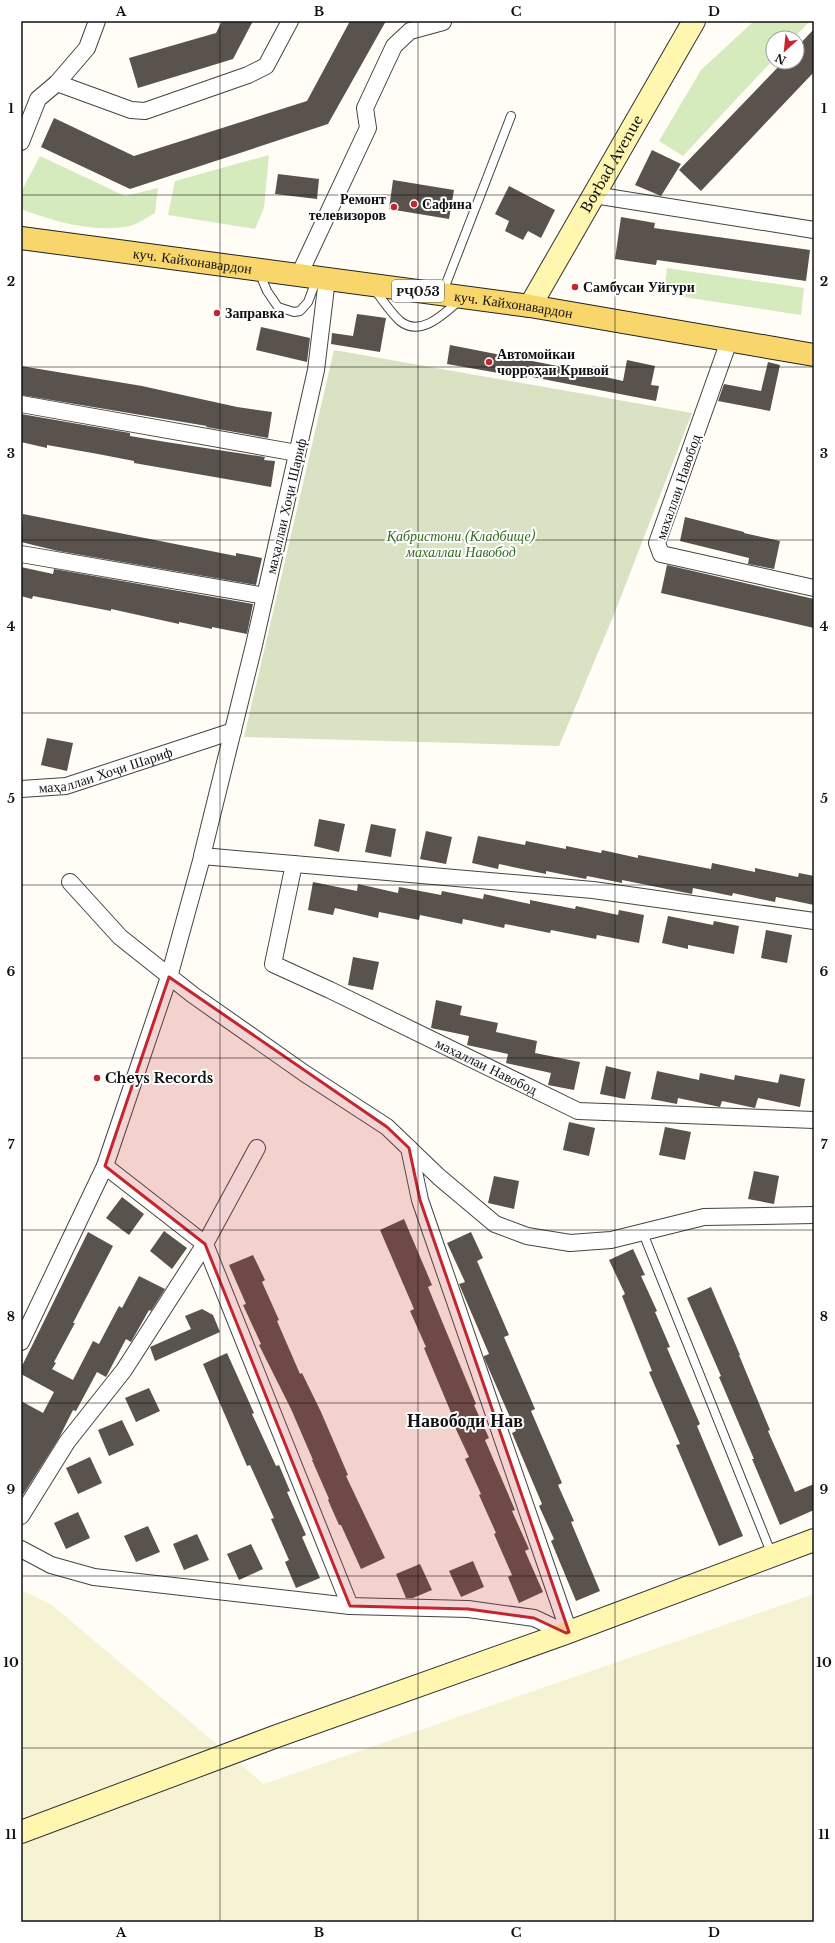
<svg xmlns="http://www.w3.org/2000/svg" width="835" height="1943" font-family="'Libre Baskerville',serif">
	<rect width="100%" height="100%" fill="#fffdf5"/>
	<path fill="#f6f3d4" d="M 21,1590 L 52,1605 L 264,1784 L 814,1594 L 814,1922 L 21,1922 Z"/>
	<g fill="#d5ebbd">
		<path d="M 754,21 L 810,21 L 794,38 L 773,38 L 773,60 L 683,156 L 659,141 L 701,70 Z"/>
		<path d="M 269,155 L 264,208 L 255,229 L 168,215 L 175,181 Z"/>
		<path d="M 40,156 L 125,196 L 158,188 L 155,213 C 147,217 138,224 130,226 C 92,233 56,222 21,209 L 21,192 Z"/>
		<path d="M 667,268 L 804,288 L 801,315 L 664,294 Z"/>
	</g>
	<path fill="#d9e3c4" d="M 334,350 L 692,413 L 615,612 L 559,746 L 244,737 Z"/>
	<g fill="#5a524d">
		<path d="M 222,21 L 253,21 L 233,59 L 138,88 L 129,58 L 216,33 Z"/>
		<path d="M 350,21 L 386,21 L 328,124 L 130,189 L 41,147 L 54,118 L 134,156 L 307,101 Z"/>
		<path d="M 814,29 L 814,72 L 701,191 L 679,170 L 783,62 L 797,62 L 797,47 Z"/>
		<path d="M 652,150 L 681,164 L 661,196 L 635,185 Z"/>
		<path d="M 278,174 L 319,179 L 317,199 L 275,194 Z"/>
		<path d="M 393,180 L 454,190 L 449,219 L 389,209 Z"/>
		<path d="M 509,186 L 555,210 L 541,238 L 528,231 L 523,240 L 505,231 L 509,221 L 495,214 Z"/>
		<path d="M 621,217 L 655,223 L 654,228 L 810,250 L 806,281 L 657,260 L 656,265 L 615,259 Z"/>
		<path d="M 357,314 L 386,318 L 380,352 L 331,344 L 332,333 L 353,336 Z"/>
		<path d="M 261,327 L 310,338 L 307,362 L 256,350 Z"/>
		<path d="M 450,345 L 583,371 L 583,372 L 623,381 L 627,360 L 655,366 L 651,385 L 659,386 L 656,401 L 527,376 L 527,378 L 447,364 Z"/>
		<path d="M 768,362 L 780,365 L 770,411 L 718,401 L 724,384 L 761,391 Z"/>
		<path d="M 21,366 L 142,386 L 237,407 L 272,412 L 268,438 L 206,427 L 207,426 L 21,395 Z"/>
		<path d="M 21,414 L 130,433 L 130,436 L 166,442 L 265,457 L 264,460 L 275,461 L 271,487 L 134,463 L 134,461 L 98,454 L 47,445 L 47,448 L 21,442 Z"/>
		<path d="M 23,514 L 236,556 L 236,553 L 262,558 L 256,585 L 58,551 L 21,542 Z"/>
		<path d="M 685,517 L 744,532 L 744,533 L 780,541 L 774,569 L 748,564 L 749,558 L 680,541 Z"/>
		<path d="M 667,565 L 814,599 L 814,628 L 661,593 Z"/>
		<path d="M 21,567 L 53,574 L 54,569 L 253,604 L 247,634 L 212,627 L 212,629 L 179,622 L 179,624 L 111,609 L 111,611 L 33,596 L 32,599 L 21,596 Z"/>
		<path d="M 47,738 L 73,743 L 67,771 L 41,765 Z"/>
		<path d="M 319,819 L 345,824 L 339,852 L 314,846 Z"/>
		<path d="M 371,824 L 396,829 L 391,857 L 365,852 Z"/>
		<path d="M 426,831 L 452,837 L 446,864 L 420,859 Z"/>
		<path d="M 478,836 L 525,845 L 526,841 L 566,849 L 566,846 L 601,853 L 602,850 L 638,858 L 638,855 L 711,869 L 712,863 L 755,872 L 755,868 L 798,877 L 799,873 L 814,876 L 814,905 L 776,897 L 775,902 L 733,893 L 732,896 L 693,888 L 692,894 L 622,880 L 622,883 L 587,876 L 586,879 L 546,871 L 546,874 L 499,864 L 498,869 L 472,863 Z"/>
		<path d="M 313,882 L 357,891 L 358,884 L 398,893 L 399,887 L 441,895 L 442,891 L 483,899 L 484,894 L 530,904 L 530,900 L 575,909 L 576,906 L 618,915 L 619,910 L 644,915 L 639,943 L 597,935 L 596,939 L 551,930 L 550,933 L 505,924 L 504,928 L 463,919 L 462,924 L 420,915 L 419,920 L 379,912 L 378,918 L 335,908 L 333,915 L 308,910 Z"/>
		<path d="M 668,916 L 713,925 L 714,921 L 739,926 L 734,954 L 688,945 L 688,949 L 662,943 Z"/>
		<path d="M 766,930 L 792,935 L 787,963 L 761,958 Z"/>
		<path d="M 353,957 L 379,962 L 373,990 L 348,985 Z"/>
		<path d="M 436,1000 L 462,1006 L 460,1015 L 498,1023 L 496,1032 L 537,1041 L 535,1053 L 580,1062 L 574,1090 L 548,1085 L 551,1073 L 506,1063 L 508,1054 L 467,1045 L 469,1036 L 431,1028 Z"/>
		<path d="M 606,1066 L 631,1072 L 625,1099 L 600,1094 Z"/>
		<path d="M 657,1071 L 699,1080 L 700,1073 L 734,1080 L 735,1075 L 778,1083 L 780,1074 L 805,1079 L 800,1107 L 758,1098 L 755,1108 L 722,1101 L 720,1107 L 678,1098 L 677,1104 L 651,1099 Z"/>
		<path d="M 569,1122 L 595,1128 L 589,1156 L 563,1150 Z"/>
		<path d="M 665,1127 L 691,1132 L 685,1160 L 659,1155 Z"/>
		<path d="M 754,1171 L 779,1176 L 774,1204 L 748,1199 Z"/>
		<path d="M 494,1176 L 519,1181 L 514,1209 L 488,1203 Z"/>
		<path d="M 122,1197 L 144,1214 L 129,1235 L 106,1218 Z"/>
		<path d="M 404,1219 L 432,1285 L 428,1287 L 476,1404 L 474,1405 L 489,1438 L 485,1440 L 515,1510 L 512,1511 L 529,1549 L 525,1551 L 543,1592 L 519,1603 L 508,1577 L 512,1575 L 494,1534 L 496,1533 L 479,1495 L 481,1494 L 465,1459 L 469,1457 L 453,1423 L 455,1422 L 424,1348 L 426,1347 L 410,1311 L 414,1309 L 380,1230 Z"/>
		<path d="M 164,1231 L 187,1248 L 172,1269 L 150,1251 Z"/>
		<path d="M 88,1232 L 113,1246 L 73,1323 L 75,1323 L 54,1362 L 56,1363 L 52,1369 L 73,1380 L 93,1341 L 99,1344 L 119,1306 L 122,1308 L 139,1276 L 165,1289 L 151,1311 L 149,1310 L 131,1342 L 126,1339 L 106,1377 L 97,1372 L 76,1411 L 73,1410 L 59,1438 L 21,1498 L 21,1401 L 43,1413 L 54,1392 L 21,1374 L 21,1368 Z"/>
		<path d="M 471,1232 L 483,1258 L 477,1261 L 509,1335 L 504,1337 L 535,1409 L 531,1411 L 562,1483 L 558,1485 L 574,1521 L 571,1522 L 600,1591 L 576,1601 L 551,1541 L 554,1539 L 539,1506 L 542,1504 L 512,1433 L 516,1431 L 484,1358 L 484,1356 L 489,1354 L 459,1284 L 465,1282 L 447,1243 Z"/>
		<path d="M 633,1249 L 645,1275 L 641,1276 L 657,1311 L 655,1312 L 670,1347 L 667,1348 L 700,1424 L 697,1426 L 743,1536 L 719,1546 L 676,1445 L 680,1444 L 649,1372 L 652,1371 L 622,1296 L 625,1294 L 609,1260 Z"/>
		<path d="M 253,1255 L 265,1280 L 262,1282 L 279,1320 L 277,1321 L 300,1374 L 302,1373 L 321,1412 L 348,1475 L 346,1476 L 385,1558 L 361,1569 L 341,1525 L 339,1525 L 328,1500 L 329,1499 L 312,1460 L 313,1460 L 291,1409 L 259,1345 L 261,1344 L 243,1305 L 246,1304 L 229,1265 Z"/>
		<path d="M 711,1287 L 740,1355 L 739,1355 L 770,1430 L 768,1431 L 795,1492 L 814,1484 L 814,1510 L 780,1525 L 752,1459 L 754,1459 L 719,1377 L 721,1376 L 687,1298 Z"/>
		<path d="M 202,1309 L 213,1315 L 220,1332 L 155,1361 L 150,1347 L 191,1329 L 185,1316 Z"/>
		<path d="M 227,1353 L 254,1413 L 252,1414 L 276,1466 L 279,1465 L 290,1491 L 287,1492 L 306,1535 L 302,1537 L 320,1578 L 296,1588 L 285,1562 L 289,1560 L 271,1519 L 274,1518 L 250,1465 L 247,1466 L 203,1364 Z"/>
		<path d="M 149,1388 L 160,1411 L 136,1422 L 125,1398 Z"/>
		<path d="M 122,1420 L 134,1445 L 109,1456 L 98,1430 Z"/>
		<path d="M 90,1457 L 102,1483 L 78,1494 L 66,1468 Z"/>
		<path d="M 78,1512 L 90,1538 L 66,1549 L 54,1523 Z"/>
		<path d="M 148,1526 L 160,1552 L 136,1562 L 124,1536 Z"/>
		<path d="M 197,1534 L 209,1560 L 184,1570 L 173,1544 Z"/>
		<path d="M 251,1544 L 263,1569 L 239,1580 L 227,1554 Z"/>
		<path d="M 473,1561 L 484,1587 L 461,1597 L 449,1571 Z"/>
		<path d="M 420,1564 L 432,1590 L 413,1598 L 406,1598 L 396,1574 Z"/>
	</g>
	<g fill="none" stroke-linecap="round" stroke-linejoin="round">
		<g stroke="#444" stroke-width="10">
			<g id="lane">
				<path d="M 259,272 L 267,291 L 278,307 L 294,312 L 300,311 L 308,302 L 317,278"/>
				<path d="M 374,289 C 382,299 390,312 400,321 C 421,338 445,313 460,300"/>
				<path d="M 442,294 L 511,116"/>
				<path d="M 643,1233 L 772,1555"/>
			</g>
		</g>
		<g stroke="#444" stroke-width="18">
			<g id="street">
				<path d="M 57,83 L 131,110 L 145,111 L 248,75 L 266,66 L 290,21"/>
				<path d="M 21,142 L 38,99 L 57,83 L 87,48 L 97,21"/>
				<path d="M 594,195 L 814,230"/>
				<path d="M 299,275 L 368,128 L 365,108 L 394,46 L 410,31 L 443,22"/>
				<path d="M 327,279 L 316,370 L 254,645 L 202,856 L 593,890 L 814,921"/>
				<path d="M 729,341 L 657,543 L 661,554 L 814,588"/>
				<path d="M 21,404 L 297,453"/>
				<path d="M 21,554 L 265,596"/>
				<path id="s1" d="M 21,789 L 66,786 L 233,731"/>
				<path d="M 204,850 L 169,977 L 105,1166 L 205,1244 L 350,1606 L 468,1609 L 534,1618 L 566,1633"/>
				<path id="s2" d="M 294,864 L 273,964 L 330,990 L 578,1111 L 814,1120"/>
				<path d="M 70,882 L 120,937 L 193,995 L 304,1073 L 387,1127 L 439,1177 L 495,1224 L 527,1236 L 570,1243 L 611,1240 L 704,1217 L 814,1215"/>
				<path d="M 409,1148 L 420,1200 L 569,1632"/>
				<path d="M 21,1342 L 105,1166"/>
				<path d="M 21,1516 L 67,1442 L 124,1370 L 205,1244 L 257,1148"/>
				<path d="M 21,1549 L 51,1565 L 94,1577 L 350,1606"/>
			</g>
		</g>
		<g stroke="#333" stroke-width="24">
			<g id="secondary">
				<path id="s3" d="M 530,306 L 694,21"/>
				<path d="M 21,1832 L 277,1736 L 566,1633 L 814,1540"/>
			</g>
		</g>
		<g stroke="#222" stroke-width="24">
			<g id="primary">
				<path id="s4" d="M 21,238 L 530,306 L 814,355"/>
			</g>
		</g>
		<use href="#lane" stroke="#fff" stroke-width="8"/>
		<use href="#street" stroke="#fff" stroke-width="16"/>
		<use href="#secondary" stroke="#fff6b0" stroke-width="22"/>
		<use href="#primary" stroke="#f9d66b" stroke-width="22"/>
	</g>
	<path fill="#c4262e" fill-opacity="0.2" stroke="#c4262e" stroke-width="3" stroke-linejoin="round" d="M 169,977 L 387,1127 L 409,1148 L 420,1200 L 569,1632 L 566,1633 L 534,1618 L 468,1609 L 350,1606 L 205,1244 L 105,1166 Z"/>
	<path fill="none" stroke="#111" stroke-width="1" stroke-opacity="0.55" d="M 220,21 L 220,1922M 418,21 L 418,1922M 615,21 L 615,1922M 21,195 L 814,195M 21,367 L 814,367M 21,540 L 814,540M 21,713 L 814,713M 21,885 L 814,885M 21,1058 L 814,1058M 21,1230 L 814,1230M 21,1403 L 814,1403M 21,1576 L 814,1576M 21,1748 L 814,1748"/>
	<g fill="#c4262e" stroke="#fff" stroke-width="1.5">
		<circle cx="414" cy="204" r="4"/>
		<circle cx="394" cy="207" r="4"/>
		<circle cx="575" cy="287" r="4"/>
		<circle cx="217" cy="313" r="4"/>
		<circle cx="489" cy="362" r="4"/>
		<circle cx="97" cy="1078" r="4"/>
	</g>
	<g text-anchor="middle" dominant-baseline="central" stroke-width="4" stroke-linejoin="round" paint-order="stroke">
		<rect fill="#fff" stroke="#585858" stroke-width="1" x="392" y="280" width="52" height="22" rx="3"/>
		<g font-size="13" font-weight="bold" fill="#111">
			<text x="418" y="291">РҶ053</text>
		</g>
		<g font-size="14" fill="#111" stroke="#fff">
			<text stroke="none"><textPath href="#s3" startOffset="164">Borbad Avenue</textPath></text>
			<text stroke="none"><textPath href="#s4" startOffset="173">куч. Кайхонавардон</textPath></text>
			<text stroke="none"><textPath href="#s4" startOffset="497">куч. Кайхонавардон</textPath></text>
			<text transform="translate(678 487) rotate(-71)">махаллаи Навобод</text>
			<text transform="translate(286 506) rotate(-77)">маҳаллаи Хоҷи Шариф</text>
			<text stroke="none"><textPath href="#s1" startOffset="87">маҳаллаи Хоҷи Шариф</textPath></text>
			<text stroke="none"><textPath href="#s2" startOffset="339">махаллаи Навобод</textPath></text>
		</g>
		<g font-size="14" font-weight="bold" fill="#111" stroke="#fff" text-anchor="start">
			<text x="386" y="199" text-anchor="end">Ремонт<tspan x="386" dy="16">телевизоров</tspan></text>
			<text x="422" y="204">Сафина</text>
			<text x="583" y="287">Самбусаи Уйгури</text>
			<text x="225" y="313">Заправка</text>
			<text x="497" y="354">Автомойкаи<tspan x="497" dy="16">чорроҳаи Кривой</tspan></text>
			<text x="105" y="1078">Cheys Records</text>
		</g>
		<g font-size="14" font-style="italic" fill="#2f6b1f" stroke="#fff">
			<text x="461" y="536">Қабристони (Кладбище)<tspan x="461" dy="16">махаллаи Навобод</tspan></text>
		</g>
		<g font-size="18" font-weight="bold" fill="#111" stroke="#fff">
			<text x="465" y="1421">Навободи Нав</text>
		</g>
	</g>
	<rect width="835" height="1943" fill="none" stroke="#ffffff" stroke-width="44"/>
	<g transform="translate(785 50) rotate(207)"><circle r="19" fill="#ffffff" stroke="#a0a0a0"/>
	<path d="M0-3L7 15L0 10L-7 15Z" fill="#c4262e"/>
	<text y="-6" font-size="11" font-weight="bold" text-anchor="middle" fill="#111111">N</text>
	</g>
	<rect x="22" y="22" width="791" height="1899" fill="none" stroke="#111" stroke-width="1.5"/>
	<g font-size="13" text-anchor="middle" font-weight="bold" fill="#111">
		<text x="121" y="16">A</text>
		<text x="319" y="16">B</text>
		<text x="516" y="16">C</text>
		<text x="714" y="16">D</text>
		<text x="11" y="113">1</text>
		<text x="824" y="113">1</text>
		<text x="11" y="286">2</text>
		<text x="824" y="286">2</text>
		<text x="11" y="458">3</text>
		<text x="824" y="458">3</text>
		<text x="11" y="631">4</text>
		<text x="824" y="631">4</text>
		<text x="11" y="803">5</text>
		<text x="824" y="803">5</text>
		<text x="11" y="976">6</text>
		<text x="824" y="976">6</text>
		<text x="11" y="1149">7</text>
		<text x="824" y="1149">7</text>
		<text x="11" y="1321">8</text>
		<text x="824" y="1321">8</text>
		<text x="11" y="1494">9</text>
		<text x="824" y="1494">9</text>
		<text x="11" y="1667">10</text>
		<text x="824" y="1667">10</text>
		<text x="11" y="1839">11</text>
		<text x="824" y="1839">11</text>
		<text x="121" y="1937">A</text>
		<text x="319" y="1937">B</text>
		<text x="516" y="1937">C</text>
		<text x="714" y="1937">D</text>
	</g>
</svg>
